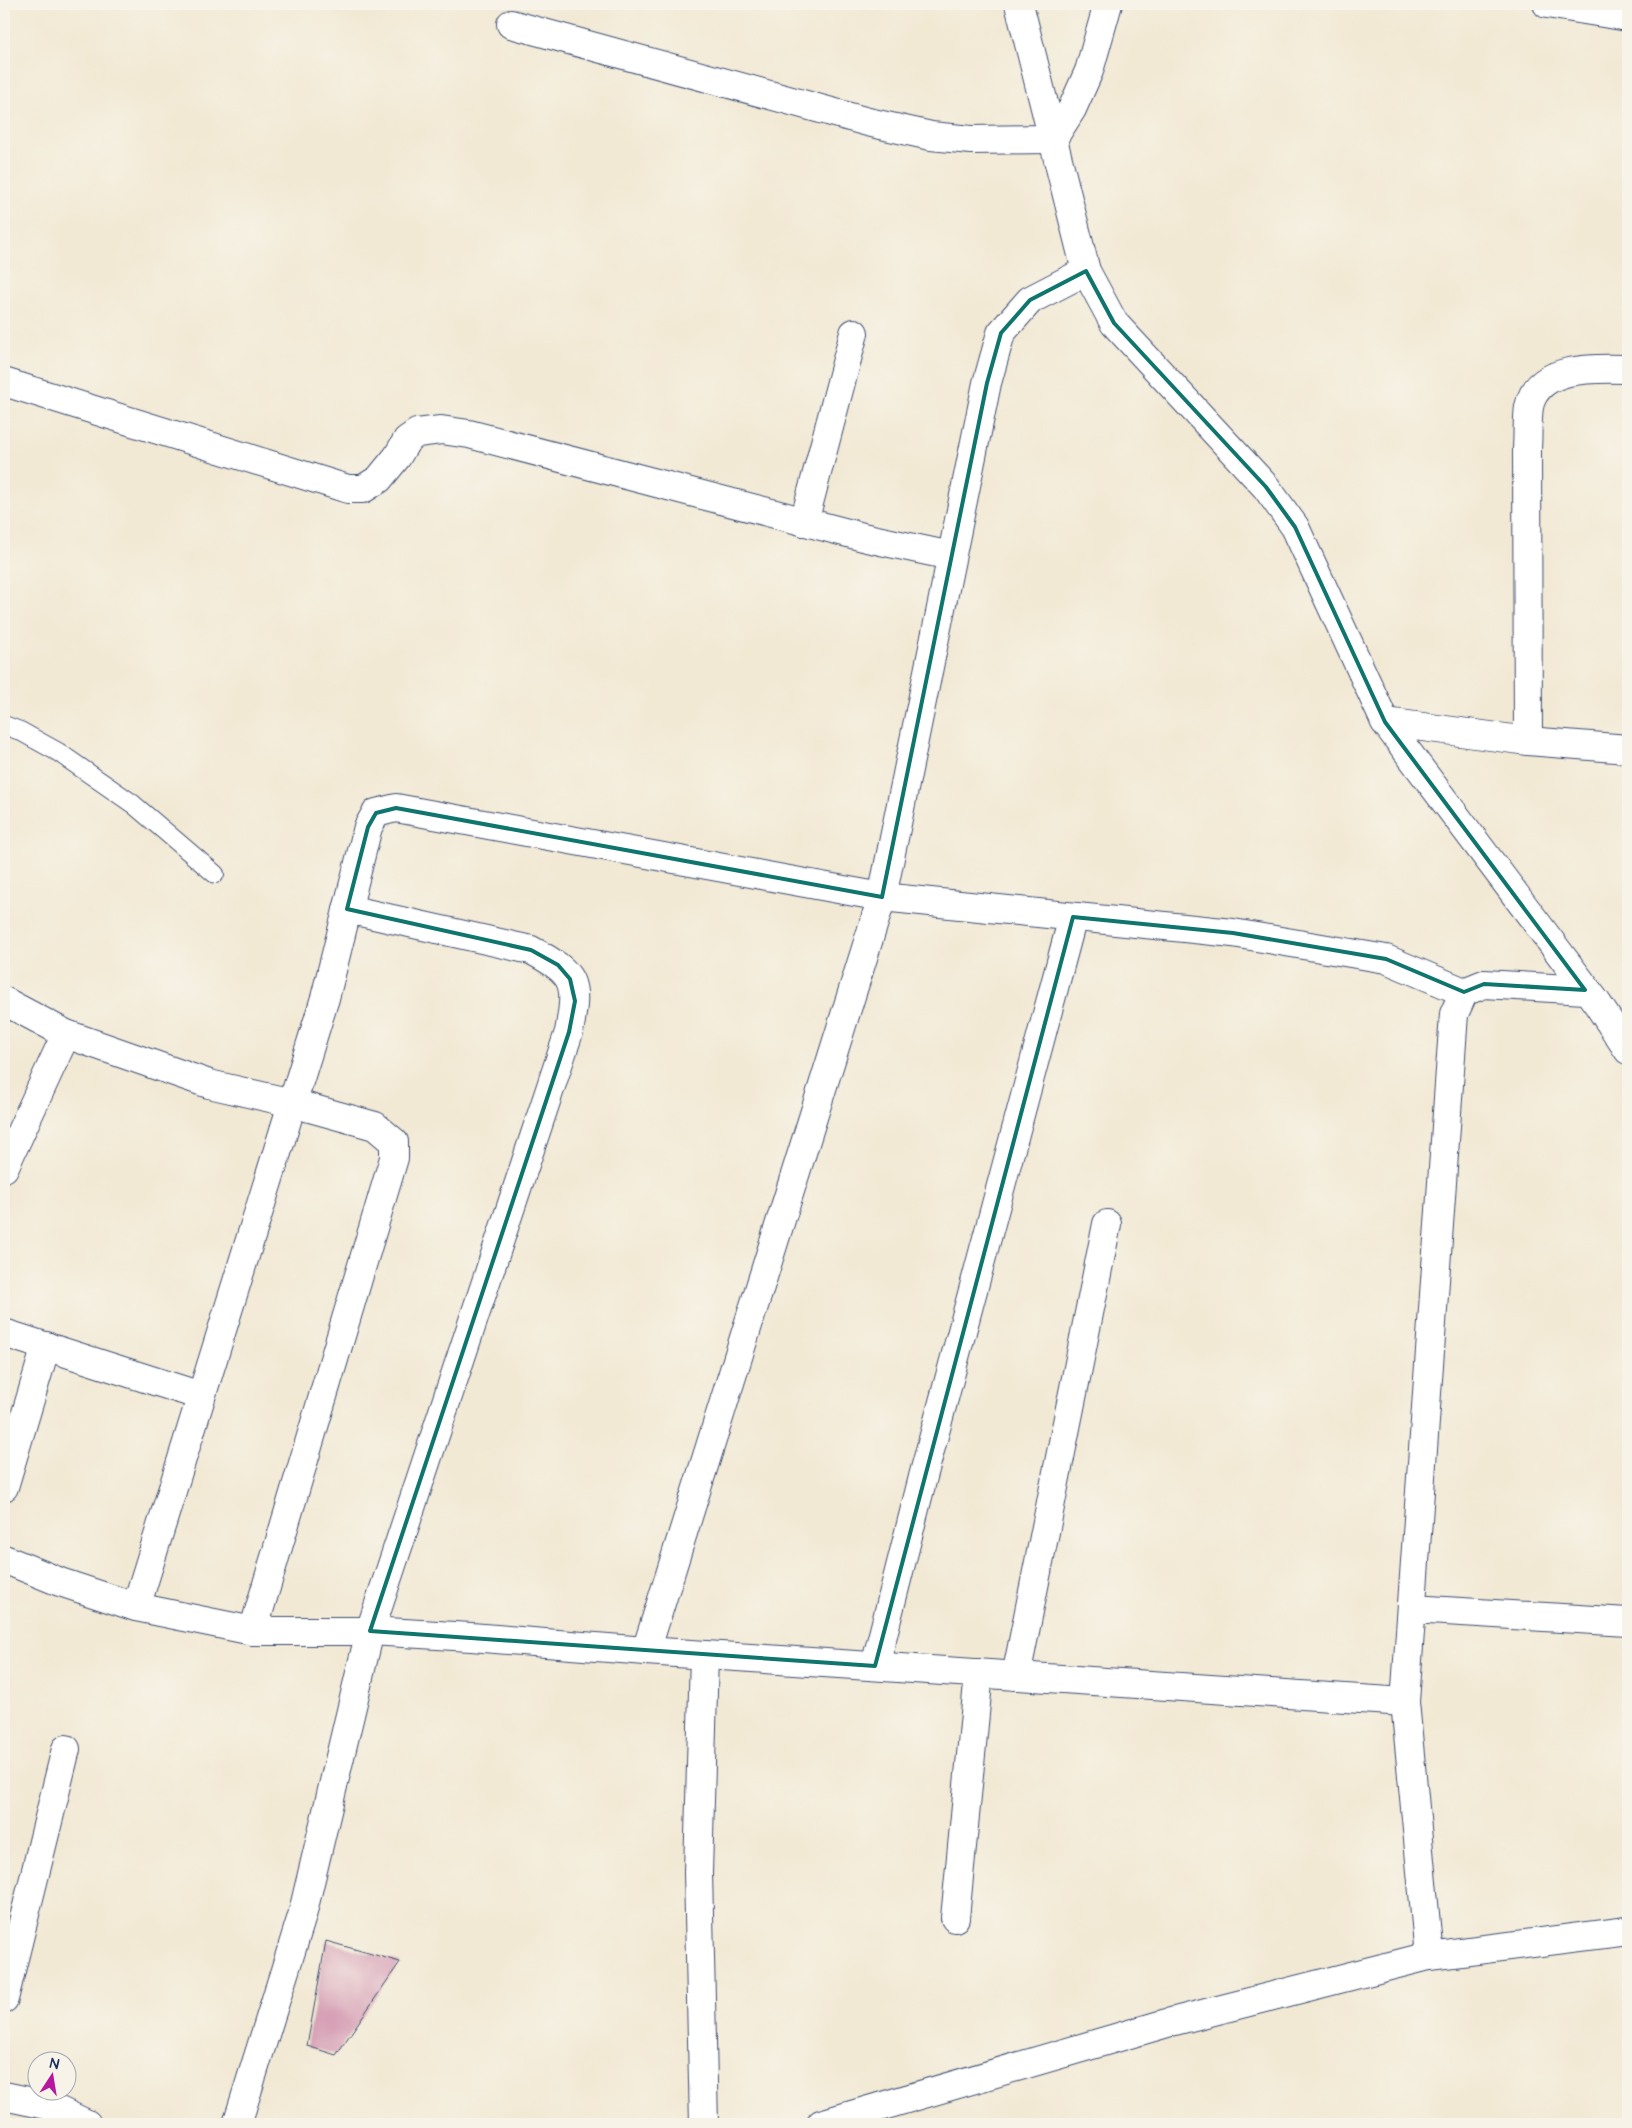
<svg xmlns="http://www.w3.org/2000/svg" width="1632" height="2128" font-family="'Architects Daughter',sans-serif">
	<rect width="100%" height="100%" fill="#f7f3e8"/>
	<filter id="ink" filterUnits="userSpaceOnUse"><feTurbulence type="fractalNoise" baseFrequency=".02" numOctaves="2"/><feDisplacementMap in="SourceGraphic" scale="10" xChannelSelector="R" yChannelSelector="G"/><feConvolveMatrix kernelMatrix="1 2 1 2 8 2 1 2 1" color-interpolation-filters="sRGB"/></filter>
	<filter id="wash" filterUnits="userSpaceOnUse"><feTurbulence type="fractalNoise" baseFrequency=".0096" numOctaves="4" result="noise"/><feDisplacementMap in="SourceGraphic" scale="20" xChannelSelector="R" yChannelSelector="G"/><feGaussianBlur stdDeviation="1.12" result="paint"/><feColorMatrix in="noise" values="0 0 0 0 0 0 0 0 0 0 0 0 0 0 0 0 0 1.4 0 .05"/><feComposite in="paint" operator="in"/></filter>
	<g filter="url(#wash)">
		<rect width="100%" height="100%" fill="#f2e9d4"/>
		<g id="blocks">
			<path fill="#d59db4" d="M 326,1941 L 400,1962 L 336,2055 L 307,2046 Z"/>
		</g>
	</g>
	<g filter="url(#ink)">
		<use href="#blocks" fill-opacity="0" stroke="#3b4b70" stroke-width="1"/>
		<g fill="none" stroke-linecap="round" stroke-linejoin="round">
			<g stroke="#3b4b70" stroke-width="20">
				<path id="service" d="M 4,725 L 20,731 L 58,752 L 133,804 L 215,874"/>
			</g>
			<g stroke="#3b4b70" stroke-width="30">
				<g id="minor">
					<path d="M 1019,4 L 1086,271 L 1114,323 L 1266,487 L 1295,527 L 1385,722 L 1597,1003 L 1628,1050"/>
					<path d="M 1547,4 L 1628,17"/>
					<path d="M 511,24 L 868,122 L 931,136 L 971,140 L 1053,139 L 1072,109 L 1089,71 L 1108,4"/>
					<path d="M 4,382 L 348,489 L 363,489 L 379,479 L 397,457 L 407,440 L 417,433 L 441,430 L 469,434 L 867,538 L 951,556"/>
					<path d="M 804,522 L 854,333"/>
					<path d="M 1385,722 L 1528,741 L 1628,749"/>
					<path d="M 1528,741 L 1527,449 C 1528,436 1527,420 1529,407 C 1537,365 1596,368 1628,369"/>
					<path d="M 4,1001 L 66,1034 L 209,1084 L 292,1103 L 375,1126 L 394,1142 L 394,1158 L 253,1631"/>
					<path d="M 4,1168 L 66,1034"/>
					<path d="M 4,1333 L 201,1396"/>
					<path d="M 4,1487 L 46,1346"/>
					<path d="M 4,1559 L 60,1582 L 136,1607 L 253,1631 L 370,1631 L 471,1637 L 646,1651 L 1405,1702"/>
					<path d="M 136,1607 L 325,998 L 368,827 L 376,813 L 396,808 L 882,897 L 1233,933 L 1386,959 L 1464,992"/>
					<path d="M 1412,1609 L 1628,1622"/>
					<path d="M 646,1651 L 882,897 L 987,383 L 1001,333 L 1030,300 L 1086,271"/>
					<path d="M 704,1655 L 698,1873 L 704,2124"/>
					<path d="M 875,1666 L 924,1473 L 1073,917"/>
					<path d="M 1016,1676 L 1107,1224"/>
					<path d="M 955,1918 L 979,1673"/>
					<path d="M 1429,1956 L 1405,1702 L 1454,1014 L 1464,992 L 1484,984 L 1585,990"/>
					<path d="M 4,1999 L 66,1749"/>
					<path d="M 4,2096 L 47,2105 L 87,2124"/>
					<path d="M 237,2124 L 302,1916 L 370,1631 L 569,1032 C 578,982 576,974 531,950 L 347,909"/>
				</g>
			</g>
			<g stroke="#3b4b70" stroke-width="30">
				<path id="tertiary" d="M 821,2124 L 1167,2023 L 1429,1956 L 1628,1931"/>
			</g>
			<use href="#service" stroke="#fff" stroke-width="18"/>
			<use href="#minor" stroke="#fff" stroke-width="28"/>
			<use href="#tertiary" stroke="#fff" stroke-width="28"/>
		</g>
	</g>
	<path fill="none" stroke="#0f766e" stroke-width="4" stroke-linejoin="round" d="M 1086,271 L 1114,323 L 1266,487 L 1295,527 L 1385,722 L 1585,990 L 1484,984 L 1464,992 L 1386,959 L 1233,933 L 1073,917 L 875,1666 L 370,1631 L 569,1032 L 575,1001 L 570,979 L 558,965 L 531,950 L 347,909 L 368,827 L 376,813 L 396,808 L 882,897 L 987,383 L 1001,333 L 1030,300 Z"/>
	<rect width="1632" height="2128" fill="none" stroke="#f7f3e8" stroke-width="20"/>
	<g transform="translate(52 2076) rotate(12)"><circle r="24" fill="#f7f3e8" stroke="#9fa5b1"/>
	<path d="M0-4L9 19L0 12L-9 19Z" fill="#b5179e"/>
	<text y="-8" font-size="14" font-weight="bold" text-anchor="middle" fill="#1b2f5e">N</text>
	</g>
</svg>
